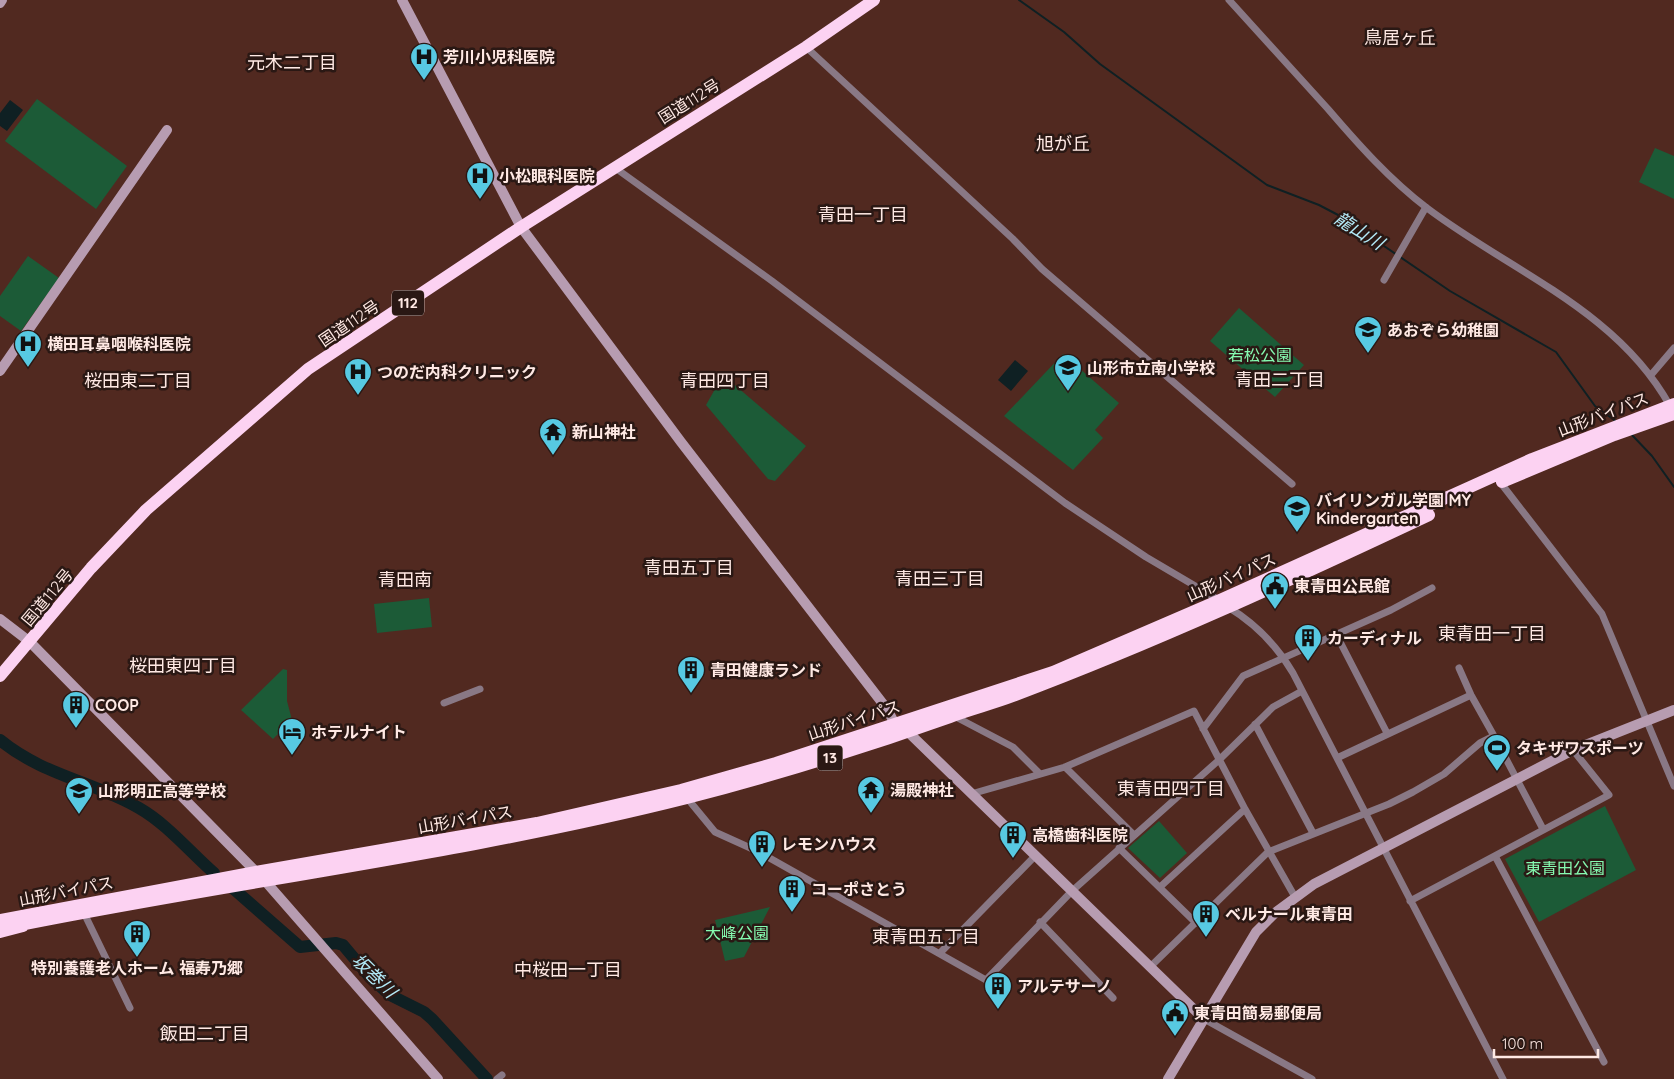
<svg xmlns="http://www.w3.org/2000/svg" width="1674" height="1079" font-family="Quicksand,'Noto Sans JP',sans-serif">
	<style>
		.green { fill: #1c5b37 }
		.water { fill: #0f2023 }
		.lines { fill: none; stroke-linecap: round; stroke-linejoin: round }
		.stream { stroke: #0f2023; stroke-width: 2 }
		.river { stroke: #0f2023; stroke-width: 12 }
		.street { stroke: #897885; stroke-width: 7 }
		.secondary { stroke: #b79cb1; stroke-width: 10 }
		.highway { stroke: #fcd2f2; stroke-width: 12 }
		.labels { text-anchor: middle; stroke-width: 5; stroke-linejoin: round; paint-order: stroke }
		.shield { fill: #2a1814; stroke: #bfaaa6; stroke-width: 1 }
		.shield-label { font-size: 15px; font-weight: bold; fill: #ffe9e4 }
		.poi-label { font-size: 16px; font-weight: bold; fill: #ffe9e4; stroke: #2a1814; text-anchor: start }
		.street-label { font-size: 16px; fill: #ffe9e4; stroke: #2a1814 }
		.park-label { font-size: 16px; fill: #86fbb1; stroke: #2a1814 }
		.neighbourhood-label { font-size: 18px; fill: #ffe9e4; stroke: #2a1814 }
		.water-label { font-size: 18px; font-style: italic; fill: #b3eaf8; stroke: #2a1814 }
	</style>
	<rect width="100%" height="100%" fill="#512920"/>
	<path class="green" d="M37,99L127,166L96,209L5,141Z
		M1655,148L1674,156V199L1639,182Z
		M28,256L59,278L21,331L0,316V296Z
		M1239,308L1304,365L1275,397L1210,341Z
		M1063,354L1119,403L1095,430L1103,438L1073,470L1004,416Z
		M723,375L806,446L775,481L768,479L706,405Z
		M429,598L432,627L377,633L374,604Z
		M283,669L287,670V701L292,720L273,739L241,710Z
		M1605,806L1636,870L1539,922L1505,859Z
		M1159,821L1187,853L1160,878L1128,848Z
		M770,907L744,957L725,961L715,920Z"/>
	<path class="water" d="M10,100L23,110L7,131L0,126V113Z
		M1015,360L1028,371L1011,391L998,380Z"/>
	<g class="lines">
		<path class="stream" d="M1019,0L1064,32L1100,64L1267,185L1319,205L1340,216L1450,291L1556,352L1595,406L1617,422
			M1632,435L1652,456L1674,487"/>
		<path class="river" d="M0,740C44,776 93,781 139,808C167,824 190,852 214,873
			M227,883L300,947L336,943L343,945L369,976L390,995L424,1012L432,1019L487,1079"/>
		<path class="street" d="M1229,0C1262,36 1295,73 1328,109C1358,144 1390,180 1427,208C1510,271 1617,310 1670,406
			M806,47L1013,239L1042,269L1292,484
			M614,167L772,281L1065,503L1146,557L1219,600
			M1384,280L1426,207
			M1651,375L1674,348
			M1500,482L1602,614L1674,786
			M1228,607C1256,624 1276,644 1293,673L1503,1079
			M1336,634L1387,733
			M1459,668L1471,695L1494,736
			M444,703L480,689
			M954,716L1013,747L1040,774
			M1255,724L1313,833
			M1203,729L1243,676L1391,610L1432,588
			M1337,758L1471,695
			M1065,767L1134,835
			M971,794L1065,767L1194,711L1245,809L1295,897
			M687,798L715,832L757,851L986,980L1072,891L1219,760L1273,707L1302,691
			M1119,848L1196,923
			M1495,856L1604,1062
			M1160,887L1245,809
			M1410,901L1609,795L1573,750
			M84,913L130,1008
			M1040,922L1113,998
			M940,953L1035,856
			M1150,967L1268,852L1389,804L1413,792L1444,774L1480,743L1494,736L1543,829
			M1204,1019L1312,1079
			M497,1079L502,1075"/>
		<path class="secondary" d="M402,0L521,227L681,442L887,709L895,724L908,732L1204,1019
			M0,3L2,0
			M0,371L167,130
			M0,619L30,642L266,882L438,1079
			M1168,1079L1256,932L1276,912L1314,884L1573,750L1674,710"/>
		<path class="highway" d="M1502,482L1614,435L1674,414
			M0,676L91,568L146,510L308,369L521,227L806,47L874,0
			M0,920L256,872L537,823L681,790L776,763L1053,672L1220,600L1532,459L1674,404
			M15,926C238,881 465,854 687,798C776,775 863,748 950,717C971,709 992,704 1013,696C1154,643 1293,579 1429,515
			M0,932L23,926"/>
	</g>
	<defs>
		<symbol id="hospital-pin" viewBox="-11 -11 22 30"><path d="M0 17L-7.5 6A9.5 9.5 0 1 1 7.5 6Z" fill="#57c9e2" stroke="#2a1814"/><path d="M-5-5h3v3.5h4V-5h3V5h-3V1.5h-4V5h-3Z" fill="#111"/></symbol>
		<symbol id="school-pin" viewBox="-11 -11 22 30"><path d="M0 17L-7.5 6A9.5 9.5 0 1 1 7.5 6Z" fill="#57c9e2" stroke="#2a1814"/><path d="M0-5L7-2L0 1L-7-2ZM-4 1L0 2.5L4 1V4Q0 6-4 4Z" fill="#111"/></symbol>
		<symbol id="temple-pin" viewBox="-11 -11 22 30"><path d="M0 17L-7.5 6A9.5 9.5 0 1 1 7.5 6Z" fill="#57c9e2" stroke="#2a1814"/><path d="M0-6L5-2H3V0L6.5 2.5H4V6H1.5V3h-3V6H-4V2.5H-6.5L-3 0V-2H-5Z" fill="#111"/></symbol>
		<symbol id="civic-pin" viewBox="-11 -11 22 30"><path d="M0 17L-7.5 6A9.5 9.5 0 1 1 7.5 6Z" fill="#57c9e2" stroke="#2a1814"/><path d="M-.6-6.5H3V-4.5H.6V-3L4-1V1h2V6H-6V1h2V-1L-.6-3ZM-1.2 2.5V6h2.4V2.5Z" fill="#111"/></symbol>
		<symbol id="building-pin" viewBox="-11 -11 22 30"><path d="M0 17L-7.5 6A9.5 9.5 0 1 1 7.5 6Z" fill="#57c9e2" stroke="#2a1814"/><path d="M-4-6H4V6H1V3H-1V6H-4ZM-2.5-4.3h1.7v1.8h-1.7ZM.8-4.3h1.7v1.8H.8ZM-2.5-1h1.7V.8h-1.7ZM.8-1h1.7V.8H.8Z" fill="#111"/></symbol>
		<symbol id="hotel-pin" viewBox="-11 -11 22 30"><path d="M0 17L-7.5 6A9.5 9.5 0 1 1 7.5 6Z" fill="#57c9e2" stroke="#2a1814"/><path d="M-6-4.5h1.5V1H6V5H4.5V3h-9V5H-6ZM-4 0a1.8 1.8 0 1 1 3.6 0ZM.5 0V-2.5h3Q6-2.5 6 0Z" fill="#111"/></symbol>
		<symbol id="stadium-pin" viewBox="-11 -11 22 30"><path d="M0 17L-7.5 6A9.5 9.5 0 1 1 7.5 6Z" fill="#57c9e2" stroke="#2a1814"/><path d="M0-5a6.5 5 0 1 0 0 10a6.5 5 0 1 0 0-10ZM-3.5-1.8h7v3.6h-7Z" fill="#111"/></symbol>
	</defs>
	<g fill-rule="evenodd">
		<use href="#hospital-pin" x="408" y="41" width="32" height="43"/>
		<use href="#hospital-pin" x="464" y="160" width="32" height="43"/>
		<use href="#school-pin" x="1352" y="314" width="32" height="43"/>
		<use href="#hospital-pin" x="12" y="328" width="32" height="43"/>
		<use href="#school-pin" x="1052" y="352" width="32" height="43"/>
		<use href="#hospital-pin" x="342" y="356" width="32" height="43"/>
		<use href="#temple-pin" x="537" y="416" width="32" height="43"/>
		<use href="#school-pin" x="1281" y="493" width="32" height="43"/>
		<use href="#civic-pin" x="1259" y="570" width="32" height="43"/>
		<use href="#building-pin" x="1292" y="622" width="32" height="43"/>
		<use href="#building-pin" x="675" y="654" width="32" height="43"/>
		<use href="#building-pin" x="60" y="689" width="32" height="43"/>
		<use href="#hotel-pin" x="276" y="716" width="32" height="43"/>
		<use href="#stadium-pin" x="1481" y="732" width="32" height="43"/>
		<use href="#temple-pin" x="855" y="774" width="32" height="43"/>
		<use href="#school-pin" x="63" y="775" width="32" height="43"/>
		<use href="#building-pin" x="997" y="819" width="32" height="43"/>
		<use href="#building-pin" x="746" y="828" width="32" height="43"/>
		<use href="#building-pin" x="776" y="873" width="32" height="43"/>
		<use href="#building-pin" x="1190" y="898" width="32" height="43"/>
		<use href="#building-pin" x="121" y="918" width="32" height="43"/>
		<use href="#building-pin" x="982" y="970" width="32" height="43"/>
		<use href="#civic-pin" x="1159" y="997" width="32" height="43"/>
	</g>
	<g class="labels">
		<g class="shield">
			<rect x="392" y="290.5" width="32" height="25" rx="4"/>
			<rect x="817.5" y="745.5" width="25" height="25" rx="4"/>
		</g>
		<g class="shield-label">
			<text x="408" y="308">112</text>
			<text x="830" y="763">13</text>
		</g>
		<g class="poi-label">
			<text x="443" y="63">芳川小児科医院</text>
			<text x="499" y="182">小松眼科医院</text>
			<text x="1387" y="336">あおぞら幼稚園</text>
			<text x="47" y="350">横田耳鼻咽喉科医院</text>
			<text x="1087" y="374">山形市立南小学校</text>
			<text x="377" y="378">つのだ内科クリニック</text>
			<text x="572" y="438">新山神社</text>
			<text x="1316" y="506">バイリンガル学園 MY<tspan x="1316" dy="18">Kindergarten</tspan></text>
			<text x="1294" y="592">東青田公民館</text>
			<text x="1327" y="644">カーディナル</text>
			<text x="710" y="676">青田健康ランド</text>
			<text x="95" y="711">COOP</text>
			<text x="311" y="738">ホテルナイト</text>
			<text x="1516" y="754">タキザワスポーツ</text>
			<text x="890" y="796">湯殿神社</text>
			<text x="98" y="797">山形明正高等学校</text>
			<text x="1032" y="841">高橋歯科医院</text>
			<text x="781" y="850">レモンハウス</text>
			<text x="811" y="895">コーポさとう</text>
			<text x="1225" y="920">ベルナール東青田</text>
			<text x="137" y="974" text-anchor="middle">特別養護老人ホーム 福寿乃郷</text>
			<text x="1017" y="992">アルテサーノ</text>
			<text x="1194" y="1019">東青田簡易郵便局</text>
		</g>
		<g class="street-label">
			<text transform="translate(689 101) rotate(-32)" y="6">国道112号</text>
			<text transform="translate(349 323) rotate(-34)" y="6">国道112号</text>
			<text transform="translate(1603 414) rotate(-21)" y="6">山形バイパス</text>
			<text transform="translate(1231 577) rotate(-24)" y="6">山形バイパス</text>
			<text transform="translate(47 597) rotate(-50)" y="6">国道112号</text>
			<text transform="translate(854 720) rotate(-18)" y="6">山形バイパス</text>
			<text transform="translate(465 819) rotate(-10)" y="6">山形バイパス</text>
			<text transform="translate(66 891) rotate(-11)" y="6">山形バイパス</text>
		</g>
		<g class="park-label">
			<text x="1260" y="361">若松公園</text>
			<text x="1565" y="874">東青田公園</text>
			<text x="737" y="939">大峰公園</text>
		</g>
		<g class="neighbourhood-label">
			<text x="1400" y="44">鳥居ヶ丘</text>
			<text x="292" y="69">元木二丁目</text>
			<text x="1063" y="150">旭が丘</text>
			<text x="863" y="221">青田一丁目</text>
			<text x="1280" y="386">青田二丁目</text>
			<text x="138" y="387">桜田東二丁目</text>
			<text x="725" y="387">青田四丁目</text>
			<text x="689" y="574">青田五丁目</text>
			<text x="940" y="585">青田三丁目</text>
			<text x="405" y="586">青田南</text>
			<text x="1492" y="640">東青田一丁目</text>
			<text x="183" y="672">桜田東四丁目</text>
			<text x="1171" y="795">東青田四丁目</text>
			<text x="926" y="943">東青田五丁目</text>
			<text x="568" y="976">中桜田一丁目</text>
			<text x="205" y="1040">飯田二丁目</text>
		</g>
		<g class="water-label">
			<text transform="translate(1359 231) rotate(32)" y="6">龍山川</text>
			<text transform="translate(374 976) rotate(44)" y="6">坂巻川</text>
		</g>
	</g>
	<path d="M1494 1049v8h104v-8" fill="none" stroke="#ffe9e4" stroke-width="2.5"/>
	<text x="1502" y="1049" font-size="15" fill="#ffe9e4" stroke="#2a1814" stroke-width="4" paint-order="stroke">100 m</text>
</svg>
